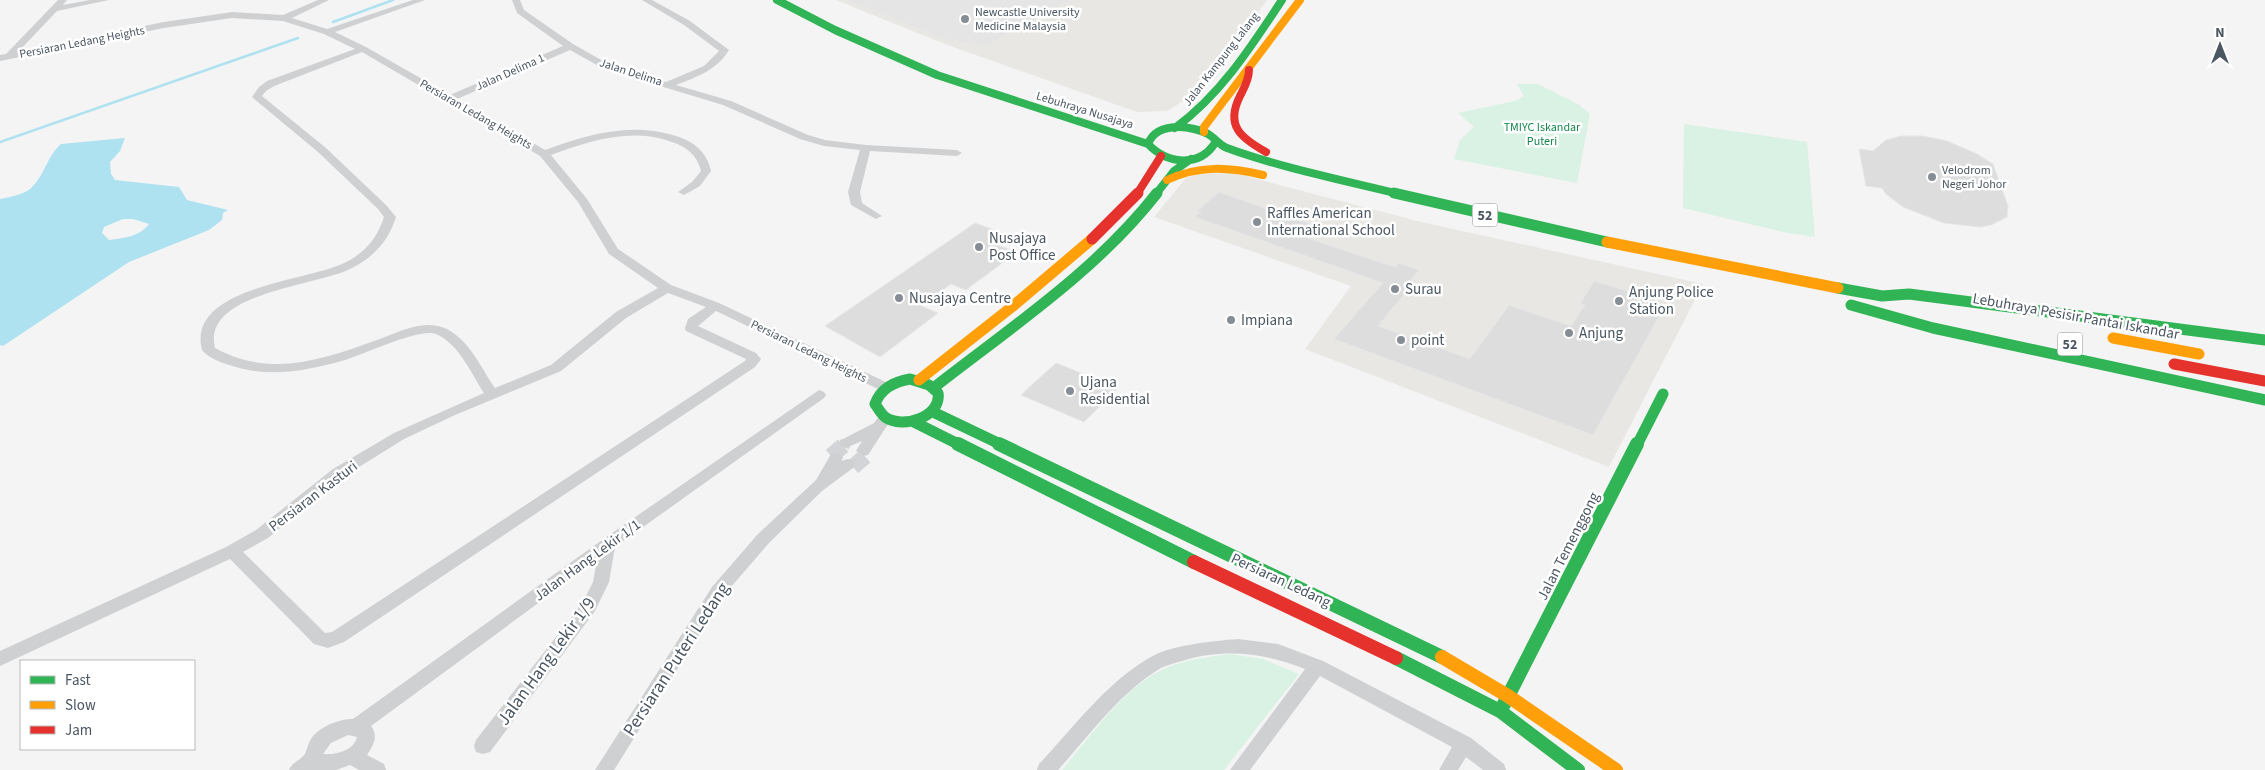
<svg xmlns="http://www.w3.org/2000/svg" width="2265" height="770" font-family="'Source Sans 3',sans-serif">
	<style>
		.commercial { fill: #e8e7e3 }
		.education { fill: #e6e5e6 }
		.green { fill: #d9f2e3 }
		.water { fill: #aee2f0; fill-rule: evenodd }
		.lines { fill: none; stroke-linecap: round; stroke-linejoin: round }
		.stream { stroke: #aee2f0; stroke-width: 2.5 }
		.building { fill: #ddddde; stroke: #e5e6e7 }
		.street-tunnel-far1 { stroke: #d2d4d7; stroke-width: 12; stroke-dasharray: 12 6; stroke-linecap: butt }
		.street-tunnel { stroke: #d2d4d7; stroke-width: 16; stroke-dasharray: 16 8; stroke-linecap: butt }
		.street { fill: #ced0d2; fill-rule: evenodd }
		.fast-far2 { stroke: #30b455; stroke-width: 8 }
		.fast-far1 { stroke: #30b455; stroke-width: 11 }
		.fast { stroke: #30b455; stroke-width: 14 }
		.slow-far2 { stroke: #ff9f0a; stroke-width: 8 }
		.slow-far1 { stroke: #ff9f0a; stroke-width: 11 }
		.slow { stroke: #ff9f0a; stroke-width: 14 }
		.jam-far2 { stroke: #e5322d; stroke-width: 8 }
		.jam-far1 { stroke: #e5322d; stroke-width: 11 }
		.jam { stroke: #e5322d; stroke-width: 14 }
		.poi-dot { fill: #868d94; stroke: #fff; stroke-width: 2 }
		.labels { text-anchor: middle; stroke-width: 5; stroke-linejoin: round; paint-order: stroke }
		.far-poi-label { font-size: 12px; fill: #4a5661; stroke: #fff; text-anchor: start }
		.far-street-label { font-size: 12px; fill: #4a5661; stroke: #fff }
		.far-park-label { font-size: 12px; fill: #17864f; stroke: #fff }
		.shield { fill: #fff; stroke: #808990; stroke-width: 1 }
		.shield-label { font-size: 14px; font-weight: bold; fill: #4a5661 }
		.poi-label { font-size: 15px; fill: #4a5661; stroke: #fff; text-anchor: start }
		.street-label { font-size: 15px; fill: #4a5661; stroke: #fff }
		.near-street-label { font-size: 18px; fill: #4a5661; stroke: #fff }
	</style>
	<rect width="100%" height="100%" fill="#f4f4f4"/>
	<path class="commercial" d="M836,0H1267L1199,91L1167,111L1137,112L942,43Z
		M1234,173L1417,221L1703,284L1609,467L1305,349L1351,286L1154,217L1186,178L1201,174Z"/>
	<path class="education" d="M848,0H1070L985,46L942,38Z"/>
	<path class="green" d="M1517,84H1538L1578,104L1590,114L1577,183L1454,159L1460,140L1474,127L1458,113L1515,101L1524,96Z
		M1684,124L1807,142L1815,237L1783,232L1683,208Z
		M1230,654L1263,659L1299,674L1224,770H1062C1092,735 1123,687 1166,668C1187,659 1209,657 1230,654Z"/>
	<path class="water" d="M125,138L120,151L110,162L111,174L115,180L179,187L187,200L228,210L223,213L222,220L209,230L129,262L3,346L0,345V199C9,197 23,195 30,189C44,177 47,156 61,144ZM123,219H133L149,224C139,237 124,238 109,240L102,233L104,227Z"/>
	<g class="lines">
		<path class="stream" d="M333,22L393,0
			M0,142L298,38"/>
	</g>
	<path class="building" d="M1901,136H1923L1947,141L1977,154L1993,164L2008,206L2007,217L1991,225L1980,227L1944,223L1903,207L1886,194L1882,188L1866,186L1859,149L1873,151L1886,140Z
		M1219,192L1319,227L1307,238L1395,267L1398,263L1419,270L1410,281L1414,282L1378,326L1470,359L1509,305L1571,326L1585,305L1580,304L1594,281L1657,300L1653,308L1662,311L1593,435L1334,339L1383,283L1195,217L1201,212L1197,211Z
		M975,223L1010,236L998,245L1017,252L966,290L951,284L921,306L938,313L880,357L825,326Z
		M1056,363L1118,388L1084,422L1021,395Z"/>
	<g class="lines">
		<path class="street-tunnel-far1" d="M844,445L846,443"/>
		<path class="street-tunnel" d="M831,456L845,444
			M853,467L868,454"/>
		<path class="street" d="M58,0H67L63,5L90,0H109L57,11L19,51L164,22L232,12L283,15L318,0H329L292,18L327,29L413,0H425L335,32L366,47L450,95L563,46L517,13L512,0H520L524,10L573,44L610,65L666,82L704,66L719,51L684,25L642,0H652L690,21L729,50C717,70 697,77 676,85L731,101L808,135L825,140L866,145L957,150L962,153L957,156L870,151L860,192L862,203L882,216L876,219L851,205L848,192L860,150L824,146L800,139L723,105L604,69L570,50L457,99L545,150C589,134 633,121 679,137C696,143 707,153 711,171L700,186L684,195L678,192L692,182L701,171C697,155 687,147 672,142C631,127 590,141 551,155L587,199L618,249L671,285L719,303L890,384L892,387L890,390H880L716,311L698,326L756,353L761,359L755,367L344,642L328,648L314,644L230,559L0,666V651L226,547L256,530L333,469L394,433L484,393C471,373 459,344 436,334C419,328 365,354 345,360C309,370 273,378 236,367C225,364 209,359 202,350C186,288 305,281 342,264C363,255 377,239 384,217L378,209L318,152L252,97L259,87L267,81L355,49L324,34L283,21L232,18L164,28L0,61V55L6,54ZM362,52L540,156L578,202L609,254L658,288L616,312L551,365L495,388C481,368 470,341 447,329C424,318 399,332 377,340C322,360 270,378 215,348C201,292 319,286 352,268C374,257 389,240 396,217L386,205L326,148L262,96L266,91L274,86ZM668,293L706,307L688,319L685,328L686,331L746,359L745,361L332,632L325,633L243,552L268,538L343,477L404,439L455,415L561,371L626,318Z
			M819,390L824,392L826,395L824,398L615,547L609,582L595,611L490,752L483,754L476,752L474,746L476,740L583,602L593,582L597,560L371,726C379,736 373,746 367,755L384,764L386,770H359L350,765L336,770H289C292,762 301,760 305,754C307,749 308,744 311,739C319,727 338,719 353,719L602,540ZM348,735L357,737C354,751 335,755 323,754L331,743Z
			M885,413L892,418L868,455L863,456L856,451L862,441L846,448L841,446L839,443L841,440L874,423L880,415Z
			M836,453L841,454L843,458L841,461L848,459L853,460L855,464L853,468L822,491L769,543L724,595L614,770H595L712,587L757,535L816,480L831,454Z
			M1238,639L1278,644L1323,661L1471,738L1504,764L1506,770H1483L1466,757L1458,770H1439L1452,747L1320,676L1250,770H1230L1305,669C1264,653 1225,648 1182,661C1175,663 1167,665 1161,668C1120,692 1089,736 1058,770H1037L1039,764C1073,728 1106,683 1149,658C1170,645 1213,641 1238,639Z"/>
		<path class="fast-far2" d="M777,0L835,30L937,75L1148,144
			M1175,128C1221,94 1251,47 1282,0
			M1215,143C1199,168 1167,164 1148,144C1153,131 1166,127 1179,127C1188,127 1201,130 1208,134C1215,138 1219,145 1227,148C1282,168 1342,180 1399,194
			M1156,194L1174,171L1191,159"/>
		<path class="fast-far1" d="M1394,193L1607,242
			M1838,288L1882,296L1909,294L2265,340
			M1851,305L1933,328L2265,400
			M910,379L929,385L938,393C942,416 903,430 885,417C881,414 878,408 875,404C881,388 894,382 910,379Z
			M936,386C1013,326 1097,270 1157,193
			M933,412L1002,445
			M912,421L960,445
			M1637,445L1663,394"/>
		<path class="fast" d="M958,444L1194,562
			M999,444L1442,657
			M1396,658L1500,711L1578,770
			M1503,706L1637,444"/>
		<path class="slow-far2" d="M1204,132V127L1300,0
			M1167,180C1199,165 1229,167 1263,175"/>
		<path class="slow-far1" d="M1607,242L1838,288
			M2113,338L2199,354
			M919,380L1013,306L1092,239"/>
		<path class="slow" d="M1442,657L1508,696L1616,770"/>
		<path class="jam-far2" d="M1249,70C1249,80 1244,88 1240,96C1225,126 1241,138 1266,152
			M1137,194L1161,156"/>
		<path class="jam-far1" d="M1092,239L1138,193
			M2174,364L2265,381"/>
		<path class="jam" d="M1194,562L1396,658"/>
	</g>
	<g class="poi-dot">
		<circle cx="965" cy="19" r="5"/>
		<circle cx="1932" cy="177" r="5"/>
		<circle cx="1257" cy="222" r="5"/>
		<circle cx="979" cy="247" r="5"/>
		<circle cx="1395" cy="289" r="5"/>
		<circle cx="899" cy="298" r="5"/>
		<circle cx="1619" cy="301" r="5"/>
		<circle cx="1231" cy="320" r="5"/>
		<circle cx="1569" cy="333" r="5"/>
		<circle cx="1401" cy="340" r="5"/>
		<circle cx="1070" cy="391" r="5"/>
	</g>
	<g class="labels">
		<g class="far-poi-label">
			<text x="975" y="16">Newcastle University<tspan x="975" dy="14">Medicine Malaysia</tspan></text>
			<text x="1942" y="174">Velodrom<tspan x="1942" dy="14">Negeri Johor</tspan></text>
		</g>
		<g class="far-street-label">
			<text transform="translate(82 42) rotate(-11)" y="4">Persiaran Ledang Heights</text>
			<text transform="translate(1221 59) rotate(-52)" y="4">Jalan Kampung Lalang</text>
			<text transform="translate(510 72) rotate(-24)" y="4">Jalan Delima 1</text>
			<text transform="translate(631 72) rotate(18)" y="4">Jalan Delima</text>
			<text transform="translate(1085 110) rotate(17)" y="4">Lebuhraya Nusajaya</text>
			<text transform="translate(476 114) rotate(30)" y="4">Persiaran Ledang Heights</text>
			<text transform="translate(809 351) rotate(26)" y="4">Persiaran Ledang Heights</text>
		</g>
		<g class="far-park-label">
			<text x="1542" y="131">TMIYC Iskandar<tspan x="1542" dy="14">Puteri</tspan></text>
		</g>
		<g class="shield">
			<rect x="1472.5" y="203.5" width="25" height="23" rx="4"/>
			<rect x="2057.5" y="332.5" width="25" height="23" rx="4"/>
		</g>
		<g class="shield-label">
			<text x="1485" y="220">52</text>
			<text x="2070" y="349">52</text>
		</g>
		<g class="poi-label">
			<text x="1267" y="218">Raffles American<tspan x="1267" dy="17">International School</tspan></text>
			<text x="989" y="243">Nusajaya<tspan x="989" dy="17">Post Office</tspan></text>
			<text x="1405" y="294">Surau</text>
			<text x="1629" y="297">Anjung Police<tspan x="1629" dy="17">Station</tspan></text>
			<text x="909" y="303">Nusajaya Centre</text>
			<text x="1241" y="325">Impiana</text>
			<text x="1579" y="338">Anjung</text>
			<text x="1411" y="345">point</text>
			<text x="1080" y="387">Ujana<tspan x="1080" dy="17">Residential</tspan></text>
		</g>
		<g class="street-label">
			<text transform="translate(2076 316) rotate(10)" y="5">Lebuhraya Pesisir Pantai Iskandar</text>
			<text transform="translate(313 496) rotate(-37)" y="5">Persiaran Kasturi</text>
			<text transform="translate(1568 546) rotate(-63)" y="5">Jalan Temenggong</text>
			<text transform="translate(587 560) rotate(-36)" y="5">Jalan Hang Lekir 1/1</text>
			<text transform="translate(1281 580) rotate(25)" y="5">Persiaran Ledang</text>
		</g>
		<g class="near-street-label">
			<text transform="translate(676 659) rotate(-57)" y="6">Persiaran Puteri Ledang</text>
			<text transform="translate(546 661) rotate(-54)" y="6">Jalan Hang Lekir 1/9</text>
		</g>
	</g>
	<rect x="20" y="660" width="175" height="90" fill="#ffffff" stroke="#b7bbc0"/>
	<rect x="30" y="676" width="25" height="8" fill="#30b455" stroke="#b7bbc0"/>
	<text x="65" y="685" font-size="15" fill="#4a5661">Fast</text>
	<rect x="30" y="701" width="25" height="8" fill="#ff9f0a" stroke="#b7bbc0"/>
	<text x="65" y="710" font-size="15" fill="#4a5661">Slow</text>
	<rect x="30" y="726" width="25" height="8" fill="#e5322d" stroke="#b7bbc0"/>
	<text x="65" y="735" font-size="15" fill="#4a5661">Jam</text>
	<g transform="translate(2220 45)" stroke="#ffffff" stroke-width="4" paint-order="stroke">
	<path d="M0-4L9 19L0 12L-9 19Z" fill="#4a5661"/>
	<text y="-8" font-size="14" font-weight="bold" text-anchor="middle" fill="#4a5661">N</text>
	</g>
</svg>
